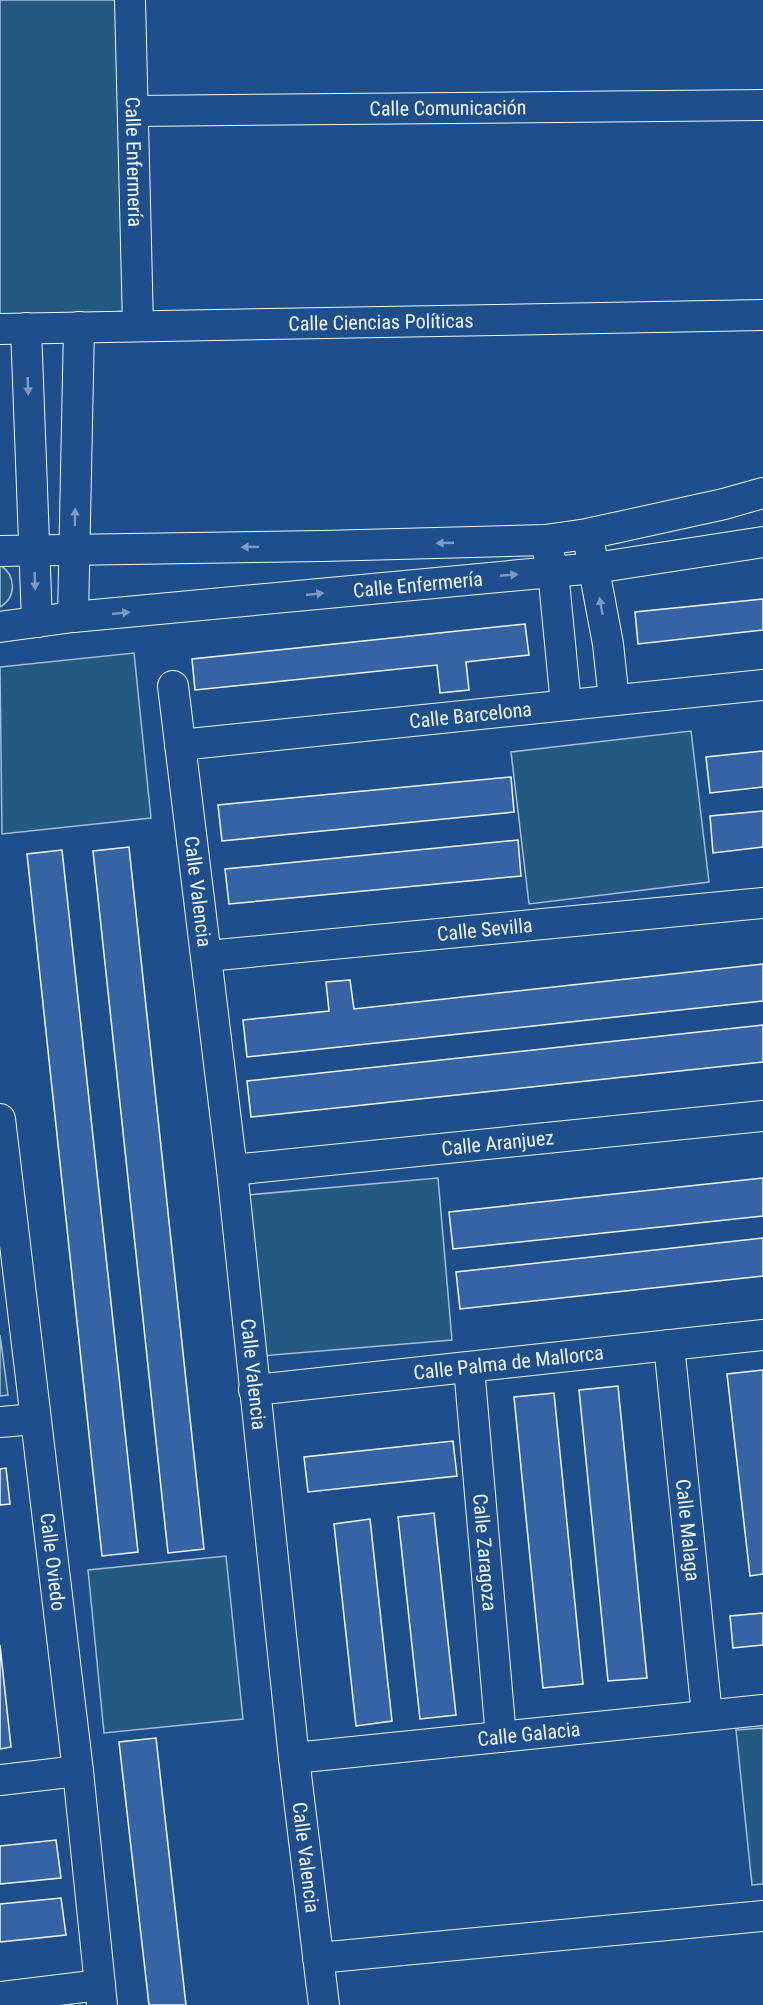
<svg xmlns="http://www.w3.org/2000/svg" width="763" height="2005" font-family="'Roboto Condensed',sans-serif">
	<style>
		.green { fill: #245a82; stroke: #a8bbd7; stroke-width: 1.5 }
		.building { fill: #3563a3; stroke: #f2f6ff; stroke-width: 1.5 }
		.lines { fill: none; stroke-linecap: round; stroke-linejoin: round }
		.street-casing { stroke: #f2f6ff; stroke-width: 32 }
		.street { stroke: #1f4e8c; stroke-width: 30 }
		.oneway { fill: #7e9ac0 }
		.labels { text-anchor: middle; stroke-width: 4.5; stroke-linejoin: round; paint-order: stroke }
		.street-label { font-size: 20px; fill: #f2f6ff; stroke: #1f4e8c }
	</style>
	<rect width="100%" height="100%" fill="#1f4e8c"/>
	<path class="green" d="M0,0H118L125,311L0,323Z
		M0,565C16,575 17,597 0,607Z
		M134,653L151,818L2,834L0,667Z
		M691,731L709,882L529,904L511,752Z
		M438,1178L452,1340L261,1356L247,1195Z
		M0,1335L8,1395L0,1396Z
		M226,1556L243,1719L104,1733L88,1570Z
		M763,1728V1884L752,1885L736,1730Z"/>
	<path class="building" d="M763,599V630L638,644L635,612Z
		M525,624L529,655L466,662L469,690L440,693L437,665L195,690L192,659Z
		M763,751V787L710,793L706,757Z
		M511,777L514,812L222,841L218,805Z
		M763,811V847L713,853L710,816Z
		M518,840L521,876L229,904L225,869Z
		M129,847L204,1549L168,1553L93,851Z
		M62,850L138,1552L102,1556L27,854Z
		M763,964V1001L247,1057L243,1020L329,1011L326,982L350,980L354,1009Z
		M763,1025V1062L251,1117L247,1081Z
		M763,1178V1216L453,1249L449,1212Z
		M763,1238V1276L460,1309L456,1272Z
		M763,1370V1574L750,1576L727,1374Z
		M618,1386L647,1678L608,1681L579,1390Z
		M554,1393L583,1684L543,1688L514,1397Z
		M453,1441L457,1476L308,1492L304,1457Z
		M6,1468L10,1504L0,1505V1469Z
		M434,1513L456,1715L420,1719L398,1517Z
		M370,1519L392,1721L356,1726L334,1524Z
		M763,1613V1645L733,1648L730,1616Z
		M0,1645L11,1747L0,1749Z
		M156,1738L186,2005H149L119,1742Z
		M56,1840L61,1878L0,1884V1846Z
		M61,1898L66,1935L0,1942V1904Z"/>
	<g class="lines">
		<defs>
			<g id="street">
				<path id="s1" d="M130,0L138,325"/>
				<path id="s2" d="M133,111L763,105"/>
				<path d="M26,328L37,622"/>
				<path id="s3" d="M0,329L763,315"/>
				<path d="M590,548L608,644L614,700"/>
				<path d="M0,551L323,546L545,540L587,534L724,504L763,493"/>
				<path d="M548,551L553,571L566,705"/>
				<path d="M73,617L79,327"/>
				<path id="s4" d="M0,627L73,617L595,568L763,542"/>
				<path id="s5" d="M173,686L232,1170L294,1758L324,2005"/>
				<path id="s6" d="M180,745L763,685"/>
				<path id="s7" d="M207,956L763,903"/>
				<path id="s8" d="M0,1119L78,1771L102,2005"/>
				<path id="s9" d="M232,1170L763,1116"/>
				<path id="s10" d="M669,1345L707,1715"/>
				<path id="s11" d="M469,1367L501,1737"/>
				<path id="s12" d="M254,1390L763,1335"/>
				<path d="M0,1422L35,1419"/>
				<path id="s13" d="M294,1758L763,1710"/>
				<path d="M0,1780L78,1771"/>
				<path d="M318,1958L763,1916"/>
				<path d="M0,1997L100,1985"/>
			</g>
		</defs>
		<use href="#street" class="street-casing"/>
		<use href="#street" class="street"/>
	</g>
	<defs><path id="oneway-solid" d="M-6-.8H1V-3.2L6.5 0L1 3.2V.8H-6Z" transform="scale(1.5)"/></defs>
	<g class="oneway">
		<use href="#oneway-solid" transform="translate(28 386) rotate(88)"/>
		<use href="#oneway-solid" transform="translate(75 517) rotate(-89)"/>
		<use href="#oneway-solid" transform="translate(445 543) rotate(178)"/>
		<use href="#oneway-solid" transform="translate(250 547) rotate(179)"/>
		<use href="#oneway-solid" transform="translate(509 575) rotate(-5)"/>
		<use href="#oneway-solid" transform="translate(35 581) rotate(88)"/>
		<use href="#oneway-solid" transform="translate(315 594) rotate(-6)"/>
		<use href="#oneway-solid" transform="translate(601 606) rotate(-100)"/>
		<use href="#oneway-solid" transform="translate(121 613) rotate(-6)"/>
	</g>
	<g class="labels">
		<g class="street-label">
			<text dy="7" stroke="none"><textPath href="#s2" startOffset="315">Calle Comunicación</textPath></text>
			<text dy="7" stroke="none"><textPath href="#s1" startOffset="162">Calle Enfermería</textPath></text>
			<text dy="7" stroke="none"><textPath href="#s3" startOffset="381">Calle Ciencias Políticas</textPath></text>
			<text dy="7" stroke="none"><textPath href="#s4" startOffset="420">Calle Enfermería</textPath></text>
			<text dy="7" stroke="none"><textPath href="#s6" startOffset="292">Calle Barcelona</textPath></text>
			<text dy="7" stroke="none"><textPath href="#s5" startOffset="207">Calle Valencia</textPath></text>
			<text dy="7" stroke="none"><textPath href="#s7" startOffset="279">Calle Sevilla</textPath></text>
			<text dy="7" stroke="none"><textPath href="#s9" startOffset="267">Calle Aranjuez</textPath></text>
			<text dy="7" stroke="none"><textPath href="#s12" startOffset="256">Calle Palma de Mallorca</textPath></text>
			<text dy="7" stroke="none"><textPath href="#s5" startOffset="693">Calle Valencia</textPath></text>
			<text dy="7" stroke="none"><textPath href="#s10" startOffset="186">Calle Malaga</textPath></text>
			<text dy="7" stroke="none"><textPath href="#s11" startOffset="186">Calle Zaragoza</textPath></text>
			<text dy="7" stroke="none"><textPath href="#s8" startOffset="446">Calle Oviedo</textPath></text>
			<text dy="7" stroke="none"><textPath href="#s13" startOffset="236">Calle Galacia</textPath></text>
			<text dy="7" stroke="none"><textPath href="#s5" startOffset="1179">Calle Valencia</textPath></text>
		</g>
	</g>
</svg>
